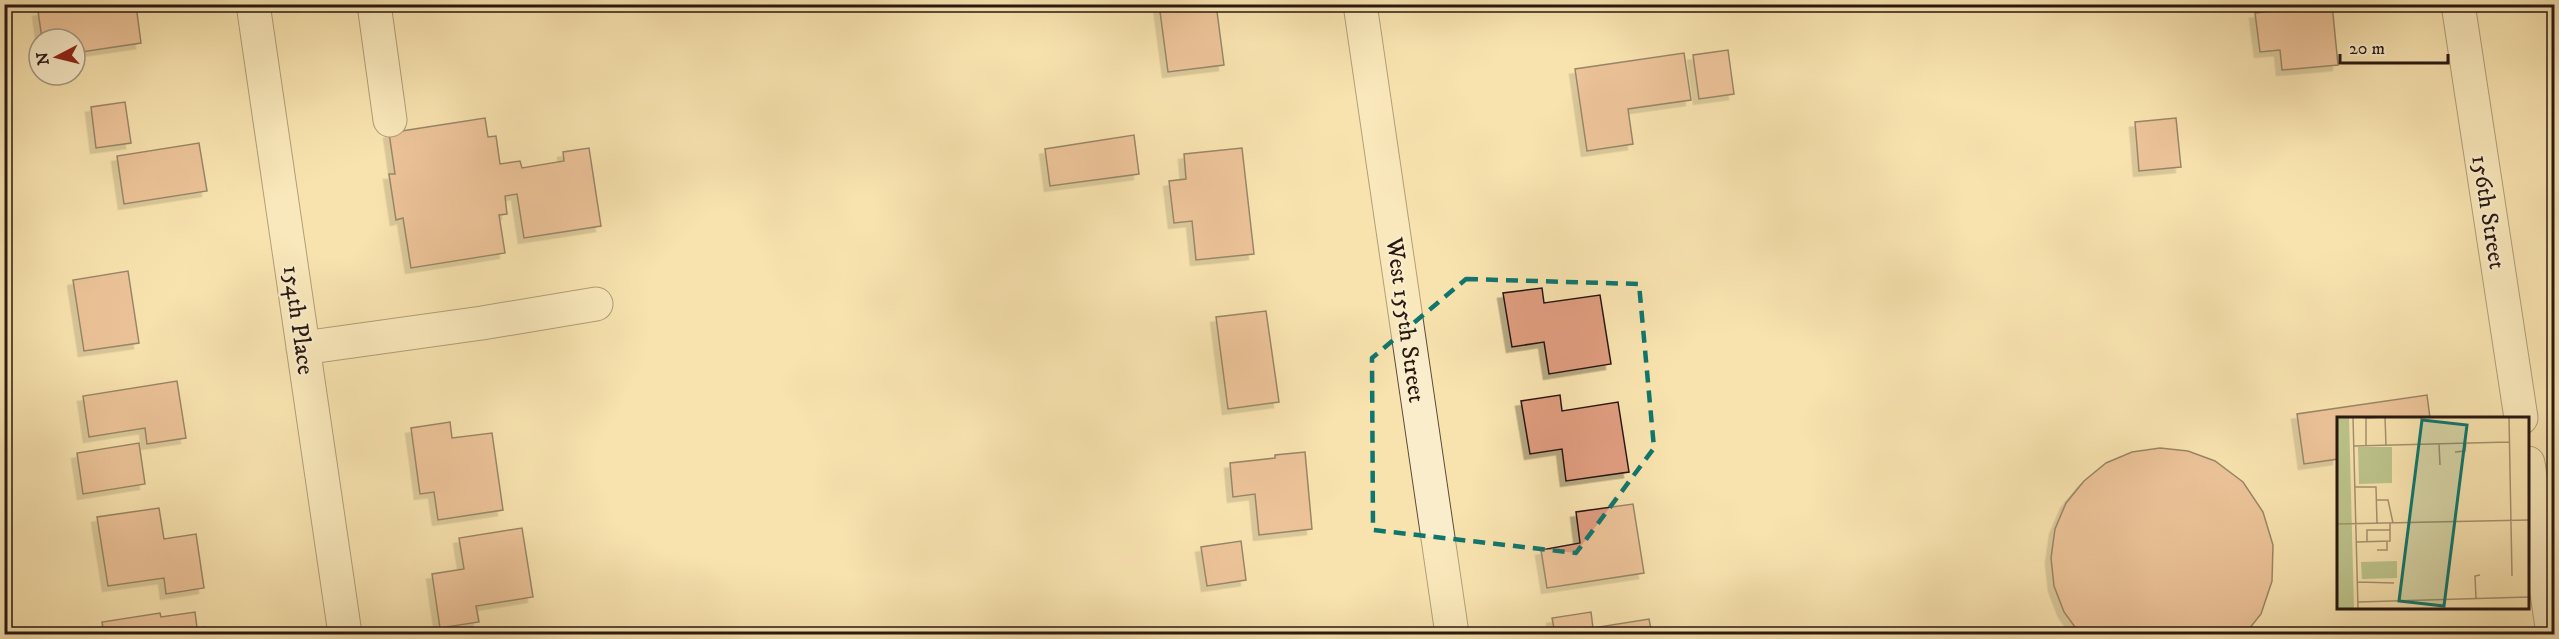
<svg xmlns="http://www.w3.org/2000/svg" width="2559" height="639" font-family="'IM FELL DW Pica',serif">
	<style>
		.building { fill: #df9d7f; stroke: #281812; stroke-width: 1.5; filter: url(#shadow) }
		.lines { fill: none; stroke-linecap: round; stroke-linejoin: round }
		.minor-casing { stroke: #5c4b39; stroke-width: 35 }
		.minor { stroke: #faedcb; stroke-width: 33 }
		.marked { fill: none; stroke: #0f766e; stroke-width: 4.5; stroke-dasharray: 12 8; stroke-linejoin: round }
		.labels { text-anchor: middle; stroke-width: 4.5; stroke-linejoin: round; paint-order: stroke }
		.street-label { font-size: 24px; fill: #281812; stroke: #faedcb }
		.inset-road { fill: none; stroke: #a59270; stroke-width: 1.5 }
		.view { fill: #0f766e; fill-opacity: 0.15; stroke: #0f766e; stroke-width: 3 }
		.inset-edge { fill: none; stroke: #281812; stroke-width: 3 }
	</style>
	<defs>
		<filter id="shadow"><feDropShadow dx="-5.5" dy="5.5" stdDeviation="0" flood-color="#0004"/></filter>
	</defs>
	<rect width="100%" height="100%" fill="#f8e3af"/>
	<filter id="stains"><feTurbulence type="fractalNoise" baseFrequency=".00333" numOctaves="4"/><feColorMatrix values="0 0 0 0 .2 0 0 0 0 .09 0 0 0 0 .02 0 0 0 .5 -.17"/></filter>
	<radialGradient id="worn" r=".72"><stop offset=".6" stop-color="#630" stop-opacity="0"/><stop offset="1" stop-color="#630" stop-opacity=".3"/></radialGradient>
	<path class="building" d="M78,4H101L102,10L136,5L141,43L75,53V39H42L38,11Z
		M1159,4H1216L1224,65L1168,72Z
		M2271,4H2332L2338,65L2282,70L2280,50L2260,52L2255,13L2272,11Z
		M1728,50L1734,94L1699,99L1693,55Z
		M1684,53L1691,100L1628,109L1633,144L1587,151L1575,69Z
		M125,102L131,143L96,148L91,107Z
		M485,118L488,137L496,136L500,164L520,161L522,168L564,161L563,152L589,148L601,226L524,238L517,194L505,196L507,214L499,215L505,253L411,268L403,218L396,220L389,174H395L389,133Z
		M2176,118L2181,167L2139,171L2135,122Z
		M1134,135L1139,174L1050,186L1045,149Z
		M199,143L207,191L124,204L117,156Z
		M1242,148L1254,254L1196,260L1192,221L1174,223L1169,181L1186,179L1184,154Z
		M128,271L139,343L84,351L73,280Z
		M1542,288L1544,303L1600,295L1611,364L1549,374L1544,342L1512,347L1503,293Z
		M1266,311L1279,402L1228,409L1216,317Z
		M177,381L186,438L147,444L145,428L89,437L83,396Z
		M1560,395L1562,411L1618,402L1629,472L1566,481L1562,449L1530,454L1521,401Z
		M2427,395L2430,418H2338V459L2304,464L2297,414Z
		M450,422L452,438L492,433L503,510L438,520L434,492L420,494L411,428Z
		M139,443L145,484L83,494L77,453Z
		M2160,448L2188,451L2215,461L2243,482L2263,512L2273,545L2272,581L2261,614L2245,634H2080L2064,612L2054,586L2051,558L2055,529L2066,503L2084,481L2106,463L2132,452Z
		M1305,452L1312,529L1259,535L1255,494L1233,497L1230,463L1275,458V455Z
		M1633,504L1644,573L1547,588L1541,550L1580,543L1576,512Z
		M159,508L164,539L196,534L204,588L166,594L164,578L108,586L97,517Z
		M522,528L533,597L476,606L479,622L440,628L432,574L464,569L459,538Z
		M1241,541L1246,580L1207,586L1201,547Z
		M195,612L197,628L205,627L206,634H104L102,622L160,613L161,617Z
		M1591,612L1593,628L1649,619L1652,634H1555L1552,618Z"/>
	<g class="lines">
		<defs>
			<path id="minor" d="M253,4L345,634
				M374,4L390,120
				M1360,4L1452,634
				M2458,4L2521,418
				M303,348L482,323L596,304
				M2528,463L2553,634"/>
		</defs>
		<use href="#minor" class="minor-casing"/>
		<use href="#minor" class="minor"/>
	</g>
	<path d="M0 0H2559V639H0ZM1466,279L1639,284L1654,448L1576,553L1373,530L1372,358Z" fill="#f8e3af" fill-opacity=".55" fill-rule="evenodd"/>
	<path class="marked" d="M1466,279L1639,284L1654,448L1576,553L1373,530L1372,358Z"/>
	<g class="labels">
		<g class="street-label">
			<text transform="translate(2489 212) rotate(81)" y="8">156th Street</text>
			<text transform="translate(299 320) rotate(82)" y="8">154th Place</text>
			<text transform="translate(1406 320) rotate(82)" y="8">West 155th Street</text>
		</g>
	</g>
	<g transform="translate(2337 417)">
		<rect width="192" height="192" fill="#f8e3af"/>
		<path d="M0,0H12L17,192H0ZM21,30H55V66L22,67ZM60,144V161L25,162L24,145Z" fill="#bcc48b"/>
		<path class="inset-road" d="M16,0L21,192M26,0L29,1V28M48,0L49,28M172,0L175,159M29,1L47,0M102,27L103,48M17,29L172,25M118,35L128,34L129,26M18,70H39L40,106M39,83H51L56,106M0,107L192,103M30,124V113H53M20,125L53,124V106M40,133H50V125M21,165L57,166M139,181L138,159L143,158M21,185L192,180"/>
		<path class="view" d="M85,3L130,8L107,189L62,184Z"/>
		<rect width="192" height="192" class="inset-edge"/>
	</g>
	<rect width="2559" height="639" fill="none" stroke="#f8e3af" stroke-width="24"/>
	<rect x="6" y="6" width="2547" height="627" fill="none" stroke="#281812" stroke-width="3"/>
	<rect x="12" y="12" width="2535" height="615" fill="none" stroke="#281812" stroke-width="1.5"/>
	<g transform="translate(57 57) rotate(263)"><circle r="28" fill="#faedcb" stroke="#a69881" stroke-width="1.5"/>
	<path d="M0-4.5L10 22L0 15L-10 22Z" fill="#8f2418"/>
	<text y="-9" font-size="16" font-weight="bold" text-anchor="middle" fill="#281812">N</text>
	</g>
	<path d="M2340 54v9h108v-9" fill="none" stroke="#281812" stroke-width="3"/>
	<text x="2349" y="54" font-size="18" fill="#281812" stroke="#faedcb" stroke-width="4.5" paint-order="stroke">20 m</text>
	<rect width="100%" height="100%" filter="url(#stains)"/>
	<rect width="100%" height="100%" fill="url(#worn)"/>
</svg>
